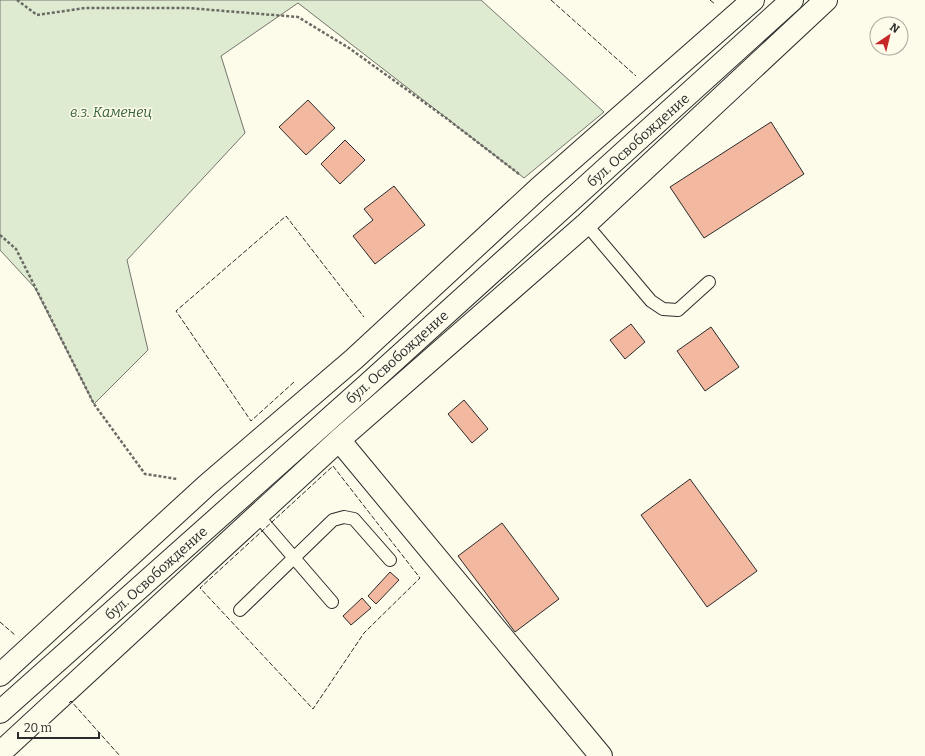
<svg xmlns="http://www.w3.org/2000/svg" width="925" height="756" font-family="Bitter,serif">
	<style>
		.green { fill: #deebd1; stroke: #74746e }
		.building { fill: #f2b8a0; stroke: #2b2b2b }
		.lines { fill: none; stroke-linecap: round; stroke-linejoin: round }
		.service-casing { stroke: #2b2b2b; stroke-width: 14 }
		.minor-casing { stroke: #2b2b2b; stroke-width: 24 }
		.primary-casing { stroke: #2b2b2b; stroke-width: 24 }
		.path { stroke: #6a6964; stroke-width: 2.5; stroke-dasharray: 3 2; stroke-linecap: butt }
		.service { stroke: #fdfbea; stroke-width: 12 }
		.minor { stroke: #fdfbea; stroke-width: 22 }
		.primary { stroke: #fdfbea; stroke-width: 22 }
		.fence { stroke: #2b2b2b; stroke-width: 1; stroke-dasharray: 5 2; stroke-linecap: butt }
		.labels { text-anchor: middle; stroke-width: 3; stroke-linejoin: round; paint-order: stroke }
		.park-label { font-size: 14px; font-style: italic; fill: #34623c; stroke: #fdfbea }
		.street-label { font-size: 14px; fill: #2b2b2b; stroke: #fdfbea }
	</style>
	<rect width="100%" height="100%" fill="#fdfbea"/>
	<path class="green" d="M0,0H481L604,112L524,178L298,3L221,56L245,133L127,260L148,350L94,404L35,288L0,250Z"/>
	<path class="building" d="M308,100L335,128L306,155L279,127Z
		M771,122L804,174L704,238L670,187Z
		M345,140L365,160L340,184L321,164Z
		M394,186L425,225L375,264L353,236L373,220L364,209Z
		M631,324L645,342L625,359L610,340Z
		M711,327L739,367L705,391L677,351Z
		M464,400L488,429L472,443L448,414Z
		M690,479L757,571L707,607L641,515Z
		M502,523L559,599L515,632L458,556Z
		M390,572L399,580L376,604L368,596Z
		M362,598L371,608L351,625L343,616Z"/>
	<g class="lines">
		<defs>
			<path id="service" d="M586,224L651,301L663,309L678,310L709,282
				M258,516L332,602
				M240,610L333,520L344,517L354,519L390,560"/>
			<path id="minor" d="M339,440L601,756
				M0,675L207,485L354,359L538,189L753,0
				M0,753L339,440L586,224L826,0"/>
			<path id="primary" d="M0,712L366,386L792,0"/>
		</defs>
		<use href="#service" class="service-casing"/>
		<use href="#minor" class="minor-casing"/>
		<use href="#primary" class="primary-casing"/>
		<path class="path" d="M17,0L37,15L85,8H188L298,17L349,48L446,118L519,174
			M0,235L16,249L94,404L145,474L177,479"/>
		<use href="#service" class="service"/>
		<use href="#minor" class="minor"/>
		<use href="#primary" class="primary"/>
		<path class="fence" d="M551,0L636,76
			M710,0L715,4
			M294,382L251,421L176,311L286,216L364,317
			M333,466L420,578L364,633L313,709L200,588Z
			M0,622L15,635
			M69,703L71,701L120,756"/>
	</g>
	<g class="labels">
		<g class="park-label">
			<text x="111" y="117">в.з. Каменец</text>
		</g>
		<g class="street-label">
			<text transform="translate(638 140) rotate(-42)" y="5">бул. Освобождение</text>
			<text transform="translate(397 357) rotate(-42)" y="5">бул. Освобождение</text>
			<text transform="translate(156 573) rotate(-42)" y="5">бул. Освобождение</text>
		</g>
	</g>
	<g transform="translate(889 36) rotate(35)"><circle r="19" fill="#fdfbea" stroke="#a9a89e"/>
	<path d="M0-3L7 15L0 10L-7 15Z" fill="#c62828"/>
	<text y="-6" font-size="11" font-weight="bold" text-anchor="middle" fill="#2b2b2b">N</text>
	</g>
	<path d="M18 732v6h81v-6" fill="none" stroke="#2b2b2b" stroke-width="2"/>
	<text x="24" y="732" font-size="12" fill="#2b2b2b" stroke="#fdfbea" stroke-width="3" paint-order="stroke">20 m</text>
</svg>
